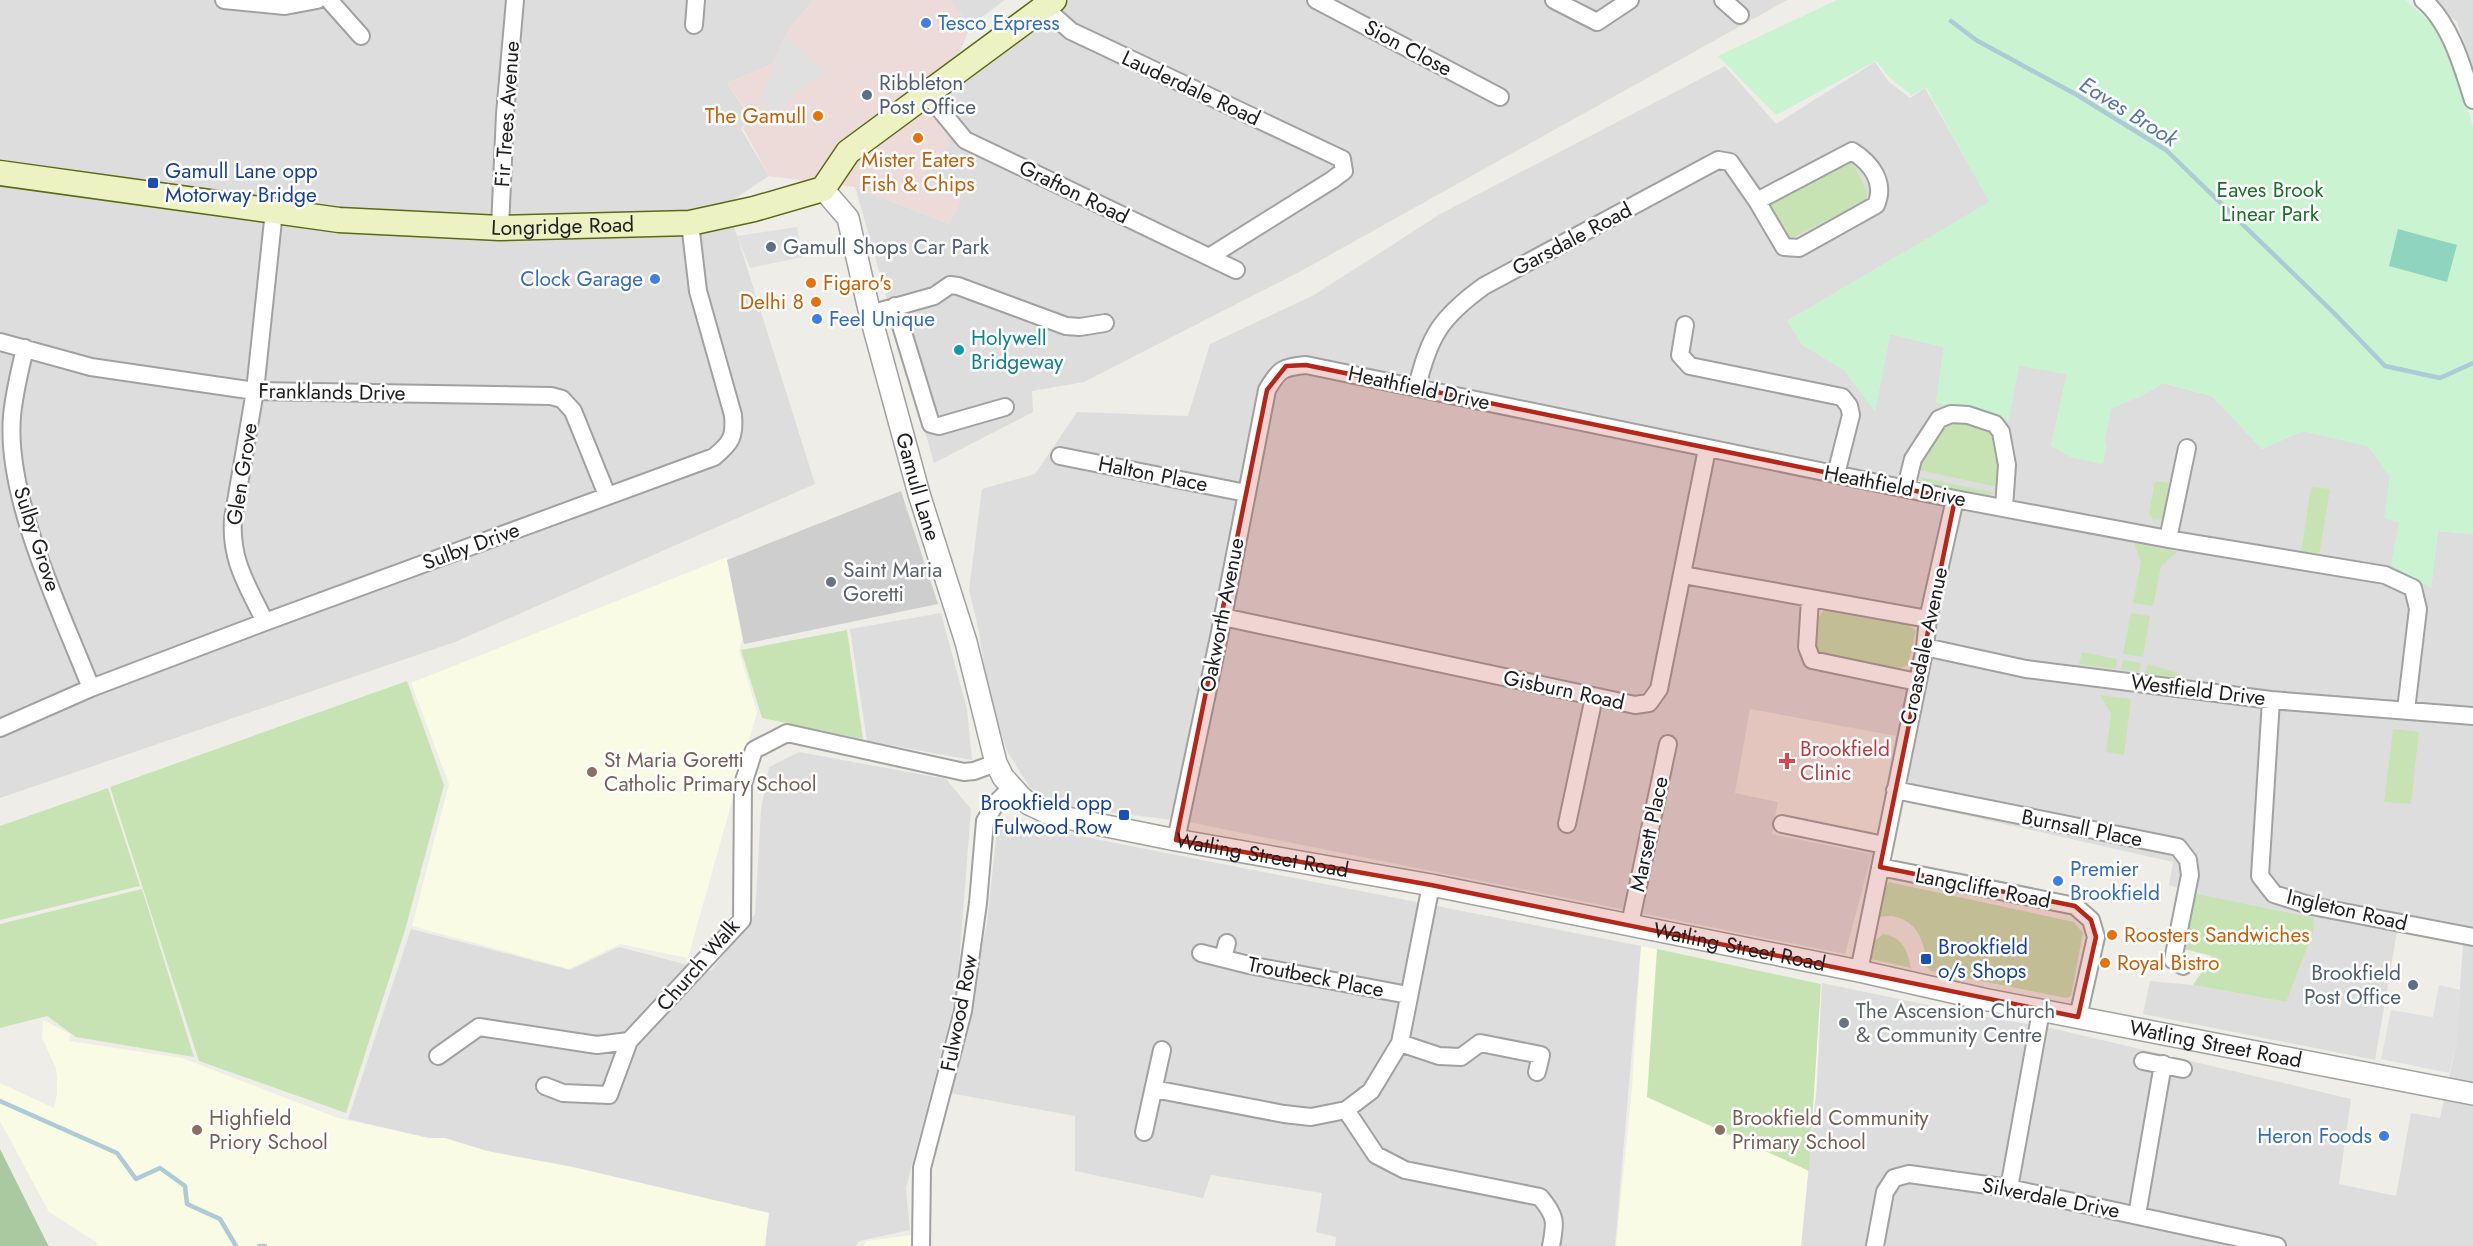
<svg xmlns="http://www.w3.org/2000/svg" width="2473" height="1246" font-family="Jost,sans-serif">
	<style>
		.residential { fill: #dedddd; fill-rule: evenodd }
		.commercial { fill: #eddbd9 }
		.education { fill: #f9fbe4 }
		.religious { fill: #cecece }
		.grass { fill: #c7e3b4 }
		.forest { fill: #aac9a1 }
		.park { fill: #caf3d1 }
		.pitch { fill: #8fd4bf }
		.parking { fill: #e0e0e0 }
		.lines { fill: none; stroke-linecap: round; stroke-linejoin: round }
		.stream { stroke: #adcad7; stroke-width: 4.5 }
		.minor-casing { stroke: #a1a1a1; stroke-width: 20 }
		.tertiary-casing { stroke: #a1a1a1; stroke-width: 24 }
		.secondary-casing { stroke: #5a6a13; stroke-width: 27 }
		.minor { stroke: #fff; stroke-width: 16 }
		.tertiary { stroke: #fff; stroke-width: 21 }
		.secondary { stroke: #ecf2c2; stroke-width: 24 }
		.marked { fill: #b62619; fill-opacity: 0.2; stroke: #b62619; stroke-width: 4.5; stroke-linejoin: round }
		.shop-dot { fill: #3f7fe0; stroke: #fff; stroke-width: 2 }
		.service-dot { fill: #5c6f8a; stroke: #fff; stroke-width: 2 }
		.food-dot { fill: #e8710a; stroke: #fff; stroke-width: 2 }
		.transit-dot { fill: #1a4fb4; stroke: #fff; stroke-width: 2 }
		.culture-dot { fill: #0f9aa8; stroke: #fff; stroke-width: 2 }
		.worship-dot { fill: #6b7280; stroke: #fff; stroke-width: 2 }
		.health-dot { fill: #e0444e; stroke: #fff; stroke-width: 2 }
		.education-dot { fill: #8d6e63; stroke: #fff; stroke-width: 2 }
		.labels { text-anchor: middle; stroke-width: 5; stroke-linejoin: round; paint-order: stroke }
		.shop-label { font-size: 21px; fill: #366cbe; stroke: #fff; text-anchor: start }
		.street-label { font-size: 21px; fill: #202020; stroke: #fff }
		.service-label { font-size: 21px; fill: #4e5e75; stroke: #fff; text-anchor: start }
		.food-label { font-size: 21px; fill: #c56008; stroke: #fff; text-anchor: start }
		.transit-label { font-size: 21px; fill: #164399; stroke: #fff; text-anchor: start }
		.park-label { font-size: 21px; fill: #1a7228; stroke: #fff }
		.culture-label { font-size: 21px; fill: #0d838f; stroke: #fff; text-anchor: start }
		.worship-label { font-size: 21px; fill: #5b616d; stroke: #fff; text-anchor: start }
		.health-label { font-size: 21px; fill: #be3a42; stroke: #fff; text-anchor: start }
		.education-label { font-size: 21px; fill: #785e54; stroke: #fff; text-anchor: start }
		.water-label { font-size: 22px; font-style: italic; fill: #5778a4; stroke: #fff }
	</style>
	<rect width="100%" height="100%" fill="#efede7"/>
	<path class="residential" d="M0,0H813L785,36L773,64L727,83L750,117L741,129L769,176L727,204L815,484L455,642L0,798Z
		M948,0H1005L971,25Z
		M1069,0H1787L1303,270L1084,382L1032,391L1033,412L934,463L855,187L950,224L924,179L926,167L949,146L939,102Z
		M2430,0H2473V74L2457,22Z
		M1875,62L1888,81L1910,98L1925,88L1990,202L1787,321L1803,345L1844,370L1875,411L1890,334L1944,347L1936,403L2019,365L2067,374L2051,446L2071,457L2103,464L2104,443L2111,408L2141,396L2163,383L2212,396L2262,449L2303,431L2368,446L2390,477L2385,518L2399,522L2431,588L2438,531L2473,534V1246H1801L1817,1086L1822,983L1986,1017L2051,1028L2351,1099L2339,1184L2396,1196L2411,1113L2440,1118L2456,1046L2463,944L2397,932L2375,1060L2143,1014L2150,981L2193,985L2286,1002L2193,893L2169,885L2173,862L1884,797L1896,736L1750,709L1735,793L1778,802L1772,834L1872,854L1845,954L1188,822L1062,806L1030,788L1007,751L988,693L979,632L969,590L982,489L1035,474L1077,412L1188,416L1210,344L1314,295L1442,213L1725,66L1776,124ZM1807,590L1922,620L1907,680L1803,655Z
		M941,613L967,709L972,760L867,741L850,629Z
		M799,752L946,779L971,809L957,992L906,1188L910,1230L859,1241L856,1246H760L476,1149L348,1119L411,929L570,970L619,947L711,971L755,914L761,810L769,767Z
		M998,820L1641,946L1615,1246H1335L1336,1237L1316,1232L1322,1193L1211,1175L1203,1198L1075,1171V1116L949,1093L987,923Z"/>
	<path class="commercial" d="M813,0H950L971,25L939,102L949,146L926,167L924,179L963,197L950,224L855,187L769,176L743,128L751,117L727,83L773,64L785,36Z"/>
	<path class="education" d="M727,557L742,639L739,651L757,712L688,958L620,944L569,969L412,926L449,784L411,683Z
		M1641,946L1821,984L1816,1086L1801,1246H1616L1632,1088Z
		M43,1020L70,1034L69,1041L182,1058L338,1118L428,1138H445L487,1151L573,1167L769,1213L765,1246H98L96,1242L49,1212L0,1121V1083L54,1108L57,1094V1079L56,1068L42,1038Z
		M912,1235V1246H863L867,1241Z"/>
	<path class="religious" d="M901,491L938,604L744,644L727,560Z"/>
	<path class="grass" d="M1842,161L1853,163L1866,190L1867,200L1790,239L1782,234L1769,212L1771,203Z
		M1961,419L1994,433L1998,451L1997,487L1919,470L1928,448L1947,420Z
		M1920,477L1996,493L1988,495L1924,483Z
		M2155,481L2175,484L2163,519L2153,520L2149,513Z
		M2311,487L2330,489L2319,556L2301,553Z
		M2134,543L2177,552L2161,566L2153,606L2133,603L2141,562Z
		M1825,609L1909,625L1916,631L1908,666L1899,668L1827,656C1823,654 1817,652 1815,647C1809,636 1817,617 1825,609Z
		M2131,613L2150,616L2143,657L2123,654Z
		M847,630L863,739L762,718L741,650Z
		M2082,652L2117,659L2116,669L2079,664Z
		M2123,660L2141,663L2139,672L2121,669Z
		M2148,664L2172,671L2187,679L2145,673Z
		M407,681L444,785L405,930L346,1113L199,1061L110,787Z
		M2100,695L2131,699L2124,755L2106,752L2111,714Z
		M2393,729L2419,732L2411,804L2384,802Z
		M108,788L140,886L0,920V826Z
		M1889,882L2074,922L2083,933L2071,996L2066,998L1931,971L1927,967C1925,946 1920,923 1896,917C1891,915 1882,917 1877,917L1882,892Z
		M142,889L194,1057L76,1037L47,1016L0,1028V924Z
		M2193,893L2314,918L2313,932L2286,1002L2193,985L2212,956L2180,948Z
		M1883,934C1903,938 1907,949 1911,968L1867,958L1870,945Z
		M1657,949L1821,984L1809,1171L1647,1097Z"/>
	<path class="forest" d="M0,1149L47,1243L49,1246H0Z"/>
	<path class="park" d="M1837,0H2406L2448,39L2473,127V534L2438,531L2431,588L2391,565L2399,522L2384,518L2390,477L2368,446L2303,431L2262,449L2212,396L2164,383L2141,396L2111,409L2104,442L2107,444L2103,464L2071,457L2051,446L2067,374L2019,366L2009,420L1936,403L1944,347L1890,334L1875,412L1844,370L1802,345L1787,321L1989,202L1926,87L1912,95L1890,78L1876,61L1776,115L1718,56Z"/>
	<path class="pitch" d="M2398,229L2457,245L2447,282L2389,266Z"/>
	<path class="parking" d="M786,36L826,73L811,84L798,90L779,112L759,104Z
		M797,227L803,257L750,268L737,236Z
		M2439,985L2461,990L2456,1046L2449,1073L2381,1059L2391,1010L2433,1017Z"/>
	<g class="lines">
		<path class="stream" d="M1951,21L1976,40L2077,95L2166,150L2334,313L2385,366L2440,378L2473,363
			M0,1101L117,1153L136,1179L160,1168L185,1186L187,1204L220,1219L236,1246
			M259,1246H265"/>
		<defs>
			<path id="minor" d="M224,0L285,6L317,0
				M329,0L361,36
				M1316,0L1500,97
				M1554,0L1597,22L1630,0
				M1723,0L1740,15
				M2423,0C2450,22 2463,68 2473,100
				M1045,8L1071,31L1342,159L1344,171L1332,180L1209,257
				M694,25L696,0
				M928,95L965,140L1236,270
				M500,228L505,114L515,0
				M895,306L931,424L939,426L1005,407
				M870,314L934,296L950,285L958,286L1066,326L1080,327L1105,323
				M1685,325L1680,355L1690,366L1842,397L1849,406L1851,415L1836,474
				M0,342L91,367L255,391L551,396L562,399L573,411L607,495
				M25,348C20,370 14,393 12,416C5,498 61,611 91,688
				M1417,387C1429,336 1441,317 1484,286L1718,160L1730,162L1757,201L1852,151C1871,163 1886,182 1876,205L1799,248L1784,247L1757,201
				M1060,456L1246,493
				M1906,487L1913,459L1939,419L1951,414L1968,415L1995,424L2001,432L2007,465L2004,507
				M2168,539L2187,448
				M1683,575L1928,619
				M1810,599L1807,647L1812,660L1917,682
				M1223,617L1635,705L1649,703L1659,689L1707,449
				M265,622C248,586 230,561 233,519L255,391L274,211
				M1925,647L2026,669L2271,700L2473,716
				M2271,700L2260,876L2274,894L2312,906L2473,937
				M0,728L91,688L265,622L714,457C731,443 735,437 733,415L698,291L690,223
				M1895,790L2178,847L2188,860L2190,875L2173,960L2183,966
				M1567,824L1594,697
				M1782,824L1884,845
				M1176,840L1220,632L1267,390C1279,369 1283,367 1306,365L1955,499L2168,539L2385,575L2413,588L2418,609L2406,710
				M1880,867L2075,906L2091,920L2096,937L2078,1017
				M1630,924L1668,744
				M1201,953L1249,965L1408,995
				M1223,958L1227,943
				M1859,971L1925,647L1928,619L1955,499
				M1400,1043L1439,1056L1461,1057L1480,1043L1541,1055L1537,1072
				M438,1056L479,1027L597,1045L629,1041L742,920L743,784L754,750L787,733L964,772L974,771L996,763
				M2143,1061L2183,1069
				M545,1086L563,1093L609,1095L629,1041
				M1154,1089L1284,1114L1311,1117L1346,1110L1371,1091L1400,1043L1431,885
				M1346,1110L1376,1155L1405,1170L1540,1197C1556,1216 1556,1221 1551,1246
				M1144,1132L1162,1050
				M2009,1188L2041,1011
				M2137,1215L2163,1064
				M921,1246L922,1168L963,1011L978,903L985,821L996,803L1011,788
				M1875,1246L1885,1192L1894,1178L1909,1174L2009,1188L2277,1246"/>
			<g id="tertiary">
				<path id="s1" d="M823,189L848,218L870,314L919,494L966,642L996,763L1003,777L1020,796L1029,804L1052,815L1176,840L1431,885L1859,971L1983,999L2473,1094"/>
			</g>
			<g id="secondary">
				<path id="s2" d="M0,173L339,220L500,228L690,223L754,209L823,189L848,152L1054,0"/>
			</g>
		</defs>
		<use href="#minor" class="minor-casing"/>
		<use href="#tertiary" class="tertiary-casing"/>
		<use href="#secondary" class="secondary-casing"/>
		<use href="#minor" class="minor"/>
		<use href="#tertiary" class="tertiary"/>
		<use href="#secondary" class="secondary"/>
	</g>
	<path class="marked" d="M1306,365L1955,499L1880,867L2075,906L2091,920L2096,937L2078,1017L1431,885L1176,840L1267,390L1286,366Z"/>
	<g class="shop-dot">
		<circle cx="926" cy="23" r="6"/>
		<circle cx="655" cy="279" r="6"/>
		<circle cx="817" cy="319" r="6"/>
		<circle cx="2058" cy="881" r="6"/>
		<circle cx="2384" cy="1136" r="6"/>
	</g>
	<g class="service-dot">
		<circle cx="867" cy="95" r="6"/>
		<circle cx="771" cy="247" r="6"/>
		<circle cx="2413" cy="985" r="6"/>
	</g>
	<g class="food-dot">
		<circle cx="818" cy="116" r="6"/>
		<circle cx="918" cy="138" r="6"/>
		<circle cx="811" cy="283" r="6"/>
		<circle cx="816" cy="302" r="6"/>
		<circle cx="2112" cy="935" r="6"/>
		<circle cx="2105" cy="963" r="6"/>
	</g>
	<g class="transit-dot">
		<rect x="147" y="177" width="12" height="12" rx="3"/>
		<rect x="1118" y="809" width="12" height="12" rx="3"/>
		<rect x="1920" y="953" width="12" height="12" rx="3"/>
	</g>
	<circle class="culture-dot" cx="959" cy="350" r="6"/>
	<g class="worship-dot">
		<circle cx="831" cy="582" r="6"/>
		<circle cx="1844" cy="1023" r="6"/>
	</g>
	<path class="health-dot" d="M1784 752h6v6h6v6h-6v6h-6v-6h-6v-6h6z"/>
	<g class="education-dot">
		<circle cx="592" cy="772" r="6"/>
		<circle cx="197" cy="1130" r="6"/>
		<circle cx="1720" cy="1130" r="6"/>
	</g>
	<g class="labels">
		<g class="shop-label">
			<text x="938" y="30">Tesco Express</text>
			<text x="643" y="286" text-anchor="end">Clock Garage</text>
			<text x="829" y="326">Feel Unique</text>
			<text x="2070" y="876">Premier<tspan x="2070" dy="24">Brookfield</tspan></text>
			<text x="2372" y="1143" text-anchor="end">Heron Foods</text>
		</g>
		<g class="street-label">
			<text transform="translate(1408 48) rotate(28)" y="7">Sion Close</text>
			<text transform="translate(1191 88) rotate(25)" y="7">Lauderdale Road</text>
			<text transform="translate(507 114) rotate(-86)" y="7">Fir Trees Avenue</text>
			<text transform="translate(1074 192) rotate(26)" y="7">Grafton Road</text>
			<text dy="7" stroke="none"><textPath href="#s2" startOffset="566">Longridge Road</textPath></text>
			<text transform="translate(1572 239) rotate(-28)" y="7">Garsdale Road</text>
			<text transform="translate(1419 388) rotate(12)" y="7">Heathfield Drive</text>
			<text transform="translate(332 392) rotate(1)" y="7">Franklands Drive</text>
			<text transform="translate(242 474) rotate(-81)" y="7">Glen Grove</text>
			<text transform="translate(1153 474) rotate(11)" y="7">Halton Place</text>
			<text transform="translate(1895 486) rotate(11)" y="7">Heathfield Drive</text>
			<text dy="7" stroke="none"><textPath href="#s1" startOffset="316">Gamull Lane</textPath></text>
			<text transform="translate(37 539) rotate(72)" y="7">Sulby Grove</text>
			<text transform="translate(471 546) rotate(-20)" y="7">Sulby Drive</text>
			<text transform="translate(1222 615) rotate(-79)" y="7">Oakworth Avenue</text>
			<text transform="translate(1924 646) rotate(-78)" y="7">Croasdale Avenue</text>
			<text transform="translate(1564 690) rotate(12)" y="7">Gisburn Road</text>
			<text transform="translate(2198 690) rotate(7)" y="7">Westfield Drive</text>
			<text transform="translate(2082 828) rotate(11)" y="7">Burnsall Place</text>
			<text transform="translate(1649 834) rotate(-78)" y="7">Marsett Place</text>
			<text dy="7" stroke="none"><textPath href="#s1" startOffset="896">Watling Street Road</textPath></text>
			<text transform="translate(1983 888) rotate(11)" y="7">Langcliffe Road</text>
			<text transform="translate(2347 910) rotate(13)" y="7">Ingleton Road</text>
			<text dy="7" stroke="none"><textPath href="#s1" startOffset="1382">Watling Street Road</textPath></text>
			<text transform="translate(698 965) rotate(-49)" y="7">Church Walk</text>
			<text transform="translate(1316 977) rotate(11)" y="7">Troutbeck Place</text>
			<text transform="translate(959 1013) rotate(-79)" y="7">Fulwood Row</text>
			<text dy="7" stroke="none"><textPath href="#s1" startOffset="1868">Watling Street Road</textPath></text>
			<text transform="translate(2051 1198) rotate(11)" y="7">Silverdale Drive</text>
		</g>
		<g class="service-label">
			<text x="879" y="90">Ribbleton<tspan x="879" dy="24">Post Office</tspan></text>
			<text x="783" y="254">Gamull Shops Car Park</text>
			<text x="2401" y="980" text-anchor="end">Brookfield<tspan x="2401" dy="24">Post Office</tspan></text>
		</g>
		<g class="food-label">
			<text x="806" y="123" text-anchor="end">The Gamull</text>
			<text x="918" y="167" text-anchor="middle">Mister Eaters<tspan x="918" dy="24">Fish &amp; Chips</tspan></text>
			<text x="823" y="290">Figaro's</text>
			<text x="804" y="309" text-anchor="end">Delhi 8</text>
			<text x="2124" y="942">Roosters Sandwiches</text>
			<text x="2117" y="970">Royal Bistro</text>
		</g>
		<g class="transit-label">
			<text x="165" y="178">Gamull Lane opp<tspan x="165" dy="24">Motorway Bridge</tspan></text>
			<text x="1112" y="810" text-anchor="end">Brookfield opp<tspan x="1112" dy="24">Fulwood Row</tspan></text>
			<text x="1938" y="954">Brookfield<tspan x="1938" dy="24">o/s Shops</tspan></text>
		</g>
		<g class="park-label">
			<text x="2270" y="197">Eaves Brook<tspan x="2270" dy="24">Linear Park</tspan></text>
		</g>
		<g class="culture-label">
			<text x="971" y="345">Holywell<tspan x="971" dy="24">Bridgeway</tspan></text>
		</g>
		<g class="worship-label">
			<text x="843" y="577">Saint Maria<tspan x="843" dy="24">Goretti</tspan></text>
			<text x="1856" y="1018">The Ascension Church<tspan x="1856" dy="24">&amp; Community Centre</tspan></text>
		</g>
		<g class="health-label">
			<text x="1800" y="756">Brookfield<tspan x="1800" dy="24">Clinic</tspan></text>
		</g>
		<g class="education-label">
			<text x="604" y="767">St Maria Goretti<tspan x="604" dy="24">Catholic Primary School</tspan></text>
			<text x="209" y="1125">Highfield<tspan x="209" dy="24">Priory School</tspan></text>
			<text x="1732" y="1125">Brookfield Community<tspan x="1732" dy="24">Primary School</tspan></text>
		</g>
		<g class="water-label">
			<text transform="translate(2129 111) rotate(32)" y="8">Eaves Brook</text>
		</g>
	</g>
</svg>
